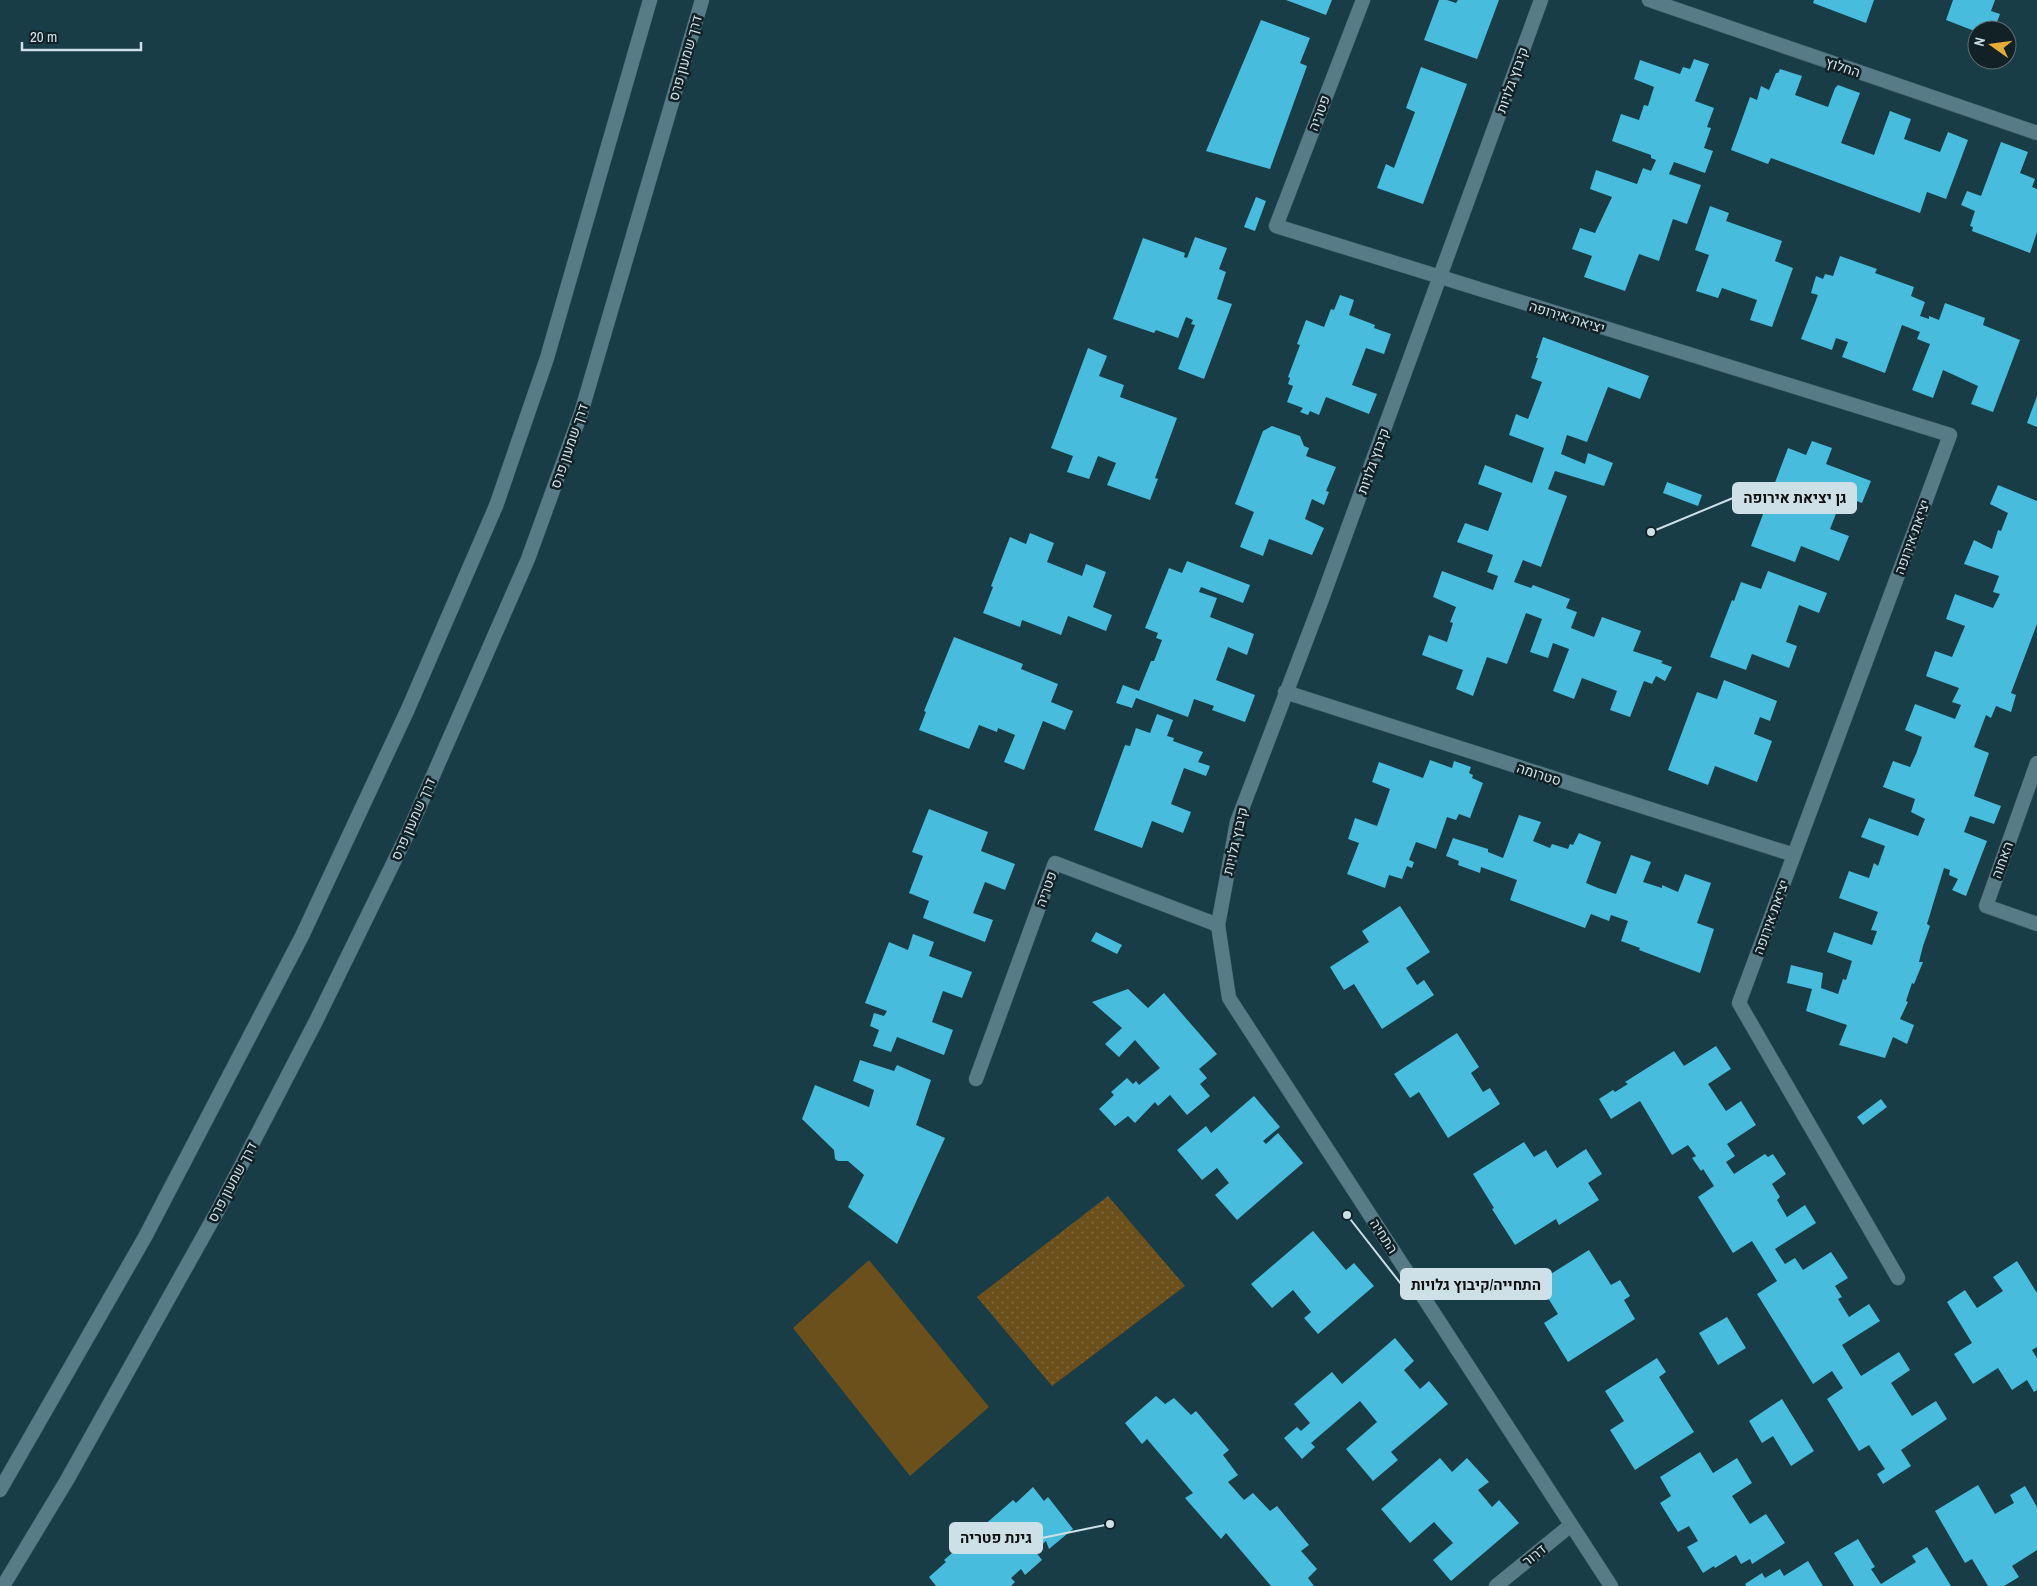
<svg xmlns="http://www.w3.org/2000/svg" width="2037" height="1586" font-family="'Archivo Narrow',Heebo,sans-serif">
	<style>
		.grass { fill: url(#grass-dots) }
		.garden { fill: #6b501c }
		.building { fill: #48bcdc }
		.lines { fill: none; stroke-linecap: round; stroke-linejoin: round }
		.minor-casing { stroke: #3e5c65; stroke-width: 15 }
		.tertiary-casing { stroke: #3e5c65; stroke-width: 15 }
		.minor { stroke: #577c87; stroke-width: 14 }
		.tertiary { stroke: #577c87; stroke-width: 14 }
		.labels { text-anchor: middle; stroke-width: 5; stroke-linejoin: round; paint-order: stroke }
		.street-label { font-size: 14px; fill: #cde0e7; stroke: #122126 }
		.leader { fill: none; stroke: #cde0e7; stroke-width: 2 }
		.callout-dot { fill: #cde0e7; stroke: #122126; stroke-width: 2 }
		.callout { fill: #cde0e7; stroke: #cde0e7; stroke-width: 2 }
		.callout-label { font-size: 15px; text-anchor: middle; font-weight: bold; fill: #111 }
	</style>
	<defs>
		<pattern id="grass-dots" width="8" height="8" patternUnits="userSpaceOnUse" patternTransform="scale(1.25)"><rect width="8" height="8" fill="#6b501c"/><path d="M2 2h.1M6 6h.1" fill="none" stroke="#7f693d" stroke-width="1.8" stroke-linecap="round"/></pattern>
	</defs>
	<rect width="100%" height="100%" fill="#183d47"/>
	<path class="grass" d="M1108,1196L1185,1286L1052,1386L977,1297Z"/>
	<path class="garden" d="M869,1260L989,1407L910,1476L793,1328Z"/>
	<path class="building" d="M1286,0H1332L1326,15Z
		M1439,0H1447L1456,3L1458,0H1499L1477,59L1424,40Z
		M1814,0H1874L1866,23L1813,3Z
		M1953,0H1995L1991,11L2000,14L1994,30H1977V32L1946,20Z
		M1261,20L1310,38L1300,63L1307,66L1270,169L1206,151Z
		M1694,59L1709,64L1695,101L1714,108L1707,127L1711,128L1704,148L1713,151L1705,173L1674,162L1669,174L1701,185L1687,224L1673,219L1659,261L1639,254L1625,291L1584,277L1592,256L1572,249L1580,228L1595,233L1612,197L1590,189L1596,170L1637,184L1643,168L1651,171L1656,160L1651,158V155L1612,141L1621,114L1639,120L1644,105L1648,106L1654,87L1634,79L1640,60L1680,74L1683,67L1690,69Z
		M1421,67L1467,84L1423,204L1377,188L1386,164L1394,168L1415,112L1406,108Z
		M1780,69L1802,76L1795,95L1828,107L1835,88L1838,85L1860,93L1841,143L1874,155L1890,111L1911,119L1904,139L1940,152L1948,132L1968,140L1946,199L1927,192L1920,213L1771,158L1768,164L1731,150L1750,97L1757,100L1761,86L1769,90L1776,73H1778Z
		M2001,142L2028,152L2020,173L2035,179L2032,187L2037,189V232L2030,253L1972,231L1973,227L1970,226L1975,211L1961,205L1967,191L1981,196Z
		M1256,197L1266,201L1255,231L1244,227Z
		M1710,206L1729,213L1726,221L1782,241L1775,261L1793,268L1772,327L1750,320L1757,300L1722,288L1718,298L1696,291L1709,255L1695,250Z
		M1195,237L1227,248L1219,269L1226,272L1217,299L1232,304L1204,379L1178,369L1195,325L1191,324L1193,320L1186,317L1178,338L1156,330L1154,333L1113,319L1143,238L1185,253L1184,257L1187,258Z
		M1840,256L1877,269L1875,273L1914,287L1911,296L1925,302L1920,316L1929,319V316L1939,320L1945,303L1985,318L1983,325L2020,340L1993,412L1971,404L1978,386L1943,370L1933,398L1912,390L1930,344L1917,339L1920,332L1902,325L1885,373L1842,357L1848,342L1836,338L1832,350L1801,339L1818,295L1811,293L1816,276L1823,279L1825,274L1833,276Z
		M1340,295L1354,300L1349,315L1375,325L1374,328L1391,334L1384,354L1366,348L1352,385L1377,394L1369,414L1326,397L1319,415L1310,411L1308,415L1300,412L1303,408L1287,402L1293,386L1288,384L1290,378L1288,377L1300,345L1297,344L1306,320L1324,327L1331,309L1334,310Z
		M1543,337L1649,376L1640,399L1608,387L1587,442L1567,435L1561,454L1585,464L1588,453L1613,463L1604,486L1555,471L1548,489L1567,496L1541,567L1523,560L1514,582L1531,588L1533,585L1570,599L1566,608L1577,612L1571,628L1594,637L1602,617L1641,631L1633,651L1663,661L1661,663L1672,667L1665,681L1656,676L1652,684L1644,681L1630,717L1610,710L1617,691L1582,678L1574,699L1553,691L1569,649L1553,643L1548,658L1530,652L1542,619L1526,613L1507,664L1487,657L1473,696L1456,689L1463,670L1422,655L1429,635L1447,642L1453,623L1450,622L1456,607L1433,597L1442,571L1493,590L1498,576L1487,572L1493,555L1457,542L1465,523L1488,531L1502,493L1478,484L1485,465L1532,483L1544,448L1509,435L1516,414L1528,419L1542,382L1531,378L1538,358H1536Z
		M1088,348L1107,356L1099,376L1124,385L1120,397L1177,418L1155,478L1158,479L1150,500L1107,485L1116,463L1098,456L1089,479L1067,472L1073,456L1051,448Z
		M2037,396V427L2027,423Z
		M1272,426L1300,436L1304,446L1309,448L1306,456L1336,467L1326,491L1329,492L1324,505L1312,499L1305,519L1324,528L1312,555L1269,539L1263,556L1240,547L1254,512L1235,504L1263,431Z
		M1812,441L1832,448L1826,464L1871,481L1862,503L1843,496L1830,529L1849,536L1839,561L1801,546L1795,562L1751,546L1788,448L1806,455Z
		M1667,482L1702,495L1698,506L1663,493Z
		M1998,485L2037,501V624L2011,693L2016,695L2011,712L1996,706L1991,718L1986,715L1974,747L1989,753L1974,796L2001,806L1994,824L1970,816L1964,832L1987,841L1966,896L1952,890L1958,879L1949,875L1950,870L1944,868L1927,924L1930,926L1923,946L1919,962H1923L1914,984L1912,983L1906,1001L1908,1002L1900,1019L1914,1025L1907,1044L1893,1037L1885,1058L1839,1045L1847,1025L1806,1011L1812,989L1787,983L1791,965L1823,973L1821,988L1838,994L1843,979L1846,980L1852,961L1827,952L1834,932L1872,945L1877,931L1871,930L1878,912L1839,898L1849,871L1869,878L1874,863L1878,866L1885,846L1861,837L1869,818L1918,836L1925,819L1911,812L1915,799L1883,787L1893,761L1910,767L1916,754L1922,737L1905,730L1915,704L1955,719L1961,705L1952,702L1959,688L1926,676L1935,651L1952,657L1965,626L1946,619L1955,594L1993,608L2000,594L1993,592L1999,576L1964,564L1974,540L1992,549L1998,530L2001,531L2008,513L1990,504Z
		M1030,533L1054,543L1047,562L1082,576L1086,564L1106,572L1093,607L1112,615L1106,631L1068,616L1061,635L1022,620L1020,627L983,613L993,587L991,586L1010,537L1026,544Z
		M1187,561L1250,585L1243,603L1201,587L1199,592L1217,598L1210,617L1254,634L1247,655L1228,647L1216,680L1255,695L1245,722L1212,710L1214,706L1194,699L1188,717L1136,698L1132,708L1116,703L1123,685L1139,691L1151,661H1154L1162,640L1156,638L1158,633L1145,628L1169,568L1182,573Z
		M1768,571L1827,593L1819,613L1799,605L1786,642L1797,646L1789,668L1752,654L1746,670L1710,657L1732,600L1734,601L1741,582L1761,589Z
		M954,637L1023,664L1021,669L1058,684L1051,702L1073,711L1065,730L1043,721L1024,770L1004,762L1015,735L998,728L997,732L979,725L969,749L919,730L926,712L924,711Z
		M1724,680L1777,701L1770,721L1760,717L1754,734L1772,741L1757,782L1715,766L1708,785L1668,770L1697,692L1717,699Z
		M1157,714L1173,720L1167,736L1174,738L1173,741L1203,752L1198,762L1210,766L1206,776L1184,768L1171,804L1191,812L1183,833L1152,821L1142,848L1094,830L1125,745L1130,746L1136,728L1150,733Z
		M1430,760L1452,768L1454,761L1471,767L1469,773L1473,775L1472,778L1483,783L1470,818L1459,814L1456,820L1447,817L1436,849L1416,842L1409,860L1414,862L1412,868L1407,866L1402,879L1389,875L1385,888L1347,874L1359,843L1348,839L1355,818L1377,826L1390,789L1372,782L1379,762L1423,778Z
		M929,809L988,832L981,851L1015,864L1005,890L985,882L973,913L993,920L985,942L923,918L929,901L909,893L923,856L912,852Z
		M1519,815L1541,822L1533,841L1550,848L1552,844L1568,849L1570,844L1573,845L1579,833L1601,842L1586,883L1598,888L1616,894L1631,855L1651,862L1643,882L1662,888V885L1678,892L1685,874L1711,883L1697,923L1714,929L1700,973L1639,950L1640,948L1621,941L1628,921L1611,915L1609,921L1591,914L1585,928L1510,900L1517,880L1481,867L1480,873L1458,865L1459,861L1446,856L1453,838L1488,849V852L1503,858Z
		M1400,906L1430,952L1406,968L1417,985L1424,980L1434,995L1382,1029L1354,984L1344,990L1330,967L1369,942L1362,931Z
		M1096,932L1122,945L1117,954L1091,941Z
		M913,934L934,942L929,956L972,972L962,998L943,991L932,1022L953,1030L944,1055L897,1037L891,1052L873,1046L879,1030L870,1026L874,1013L884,1016L887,1011L865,1003L889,942L908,950Z
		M1128,989L1148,1008L1164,993L1217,1054L1199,1069L1207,1078L1200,1084L1210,1096L1187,1115L1170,1095L1158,1106L1155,1102L1135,1123L1128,1116L1115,1126L1099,1109L1114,1095L1111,1092L1127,1078L1133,1084L1136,1081L1139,1085L1160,1068L1135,1040L1119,1057L1105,1044L1122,1028L1092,1002Z
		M1457,1033L1479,1067L1471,1073L1483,1092L1490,1088L1500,1104L1448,1138L1419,1092L1410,1098L1394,1074Z
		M1716,1046L1731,1069L1708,1084L1726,1111L1741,1101L1756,1125L1727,1144L1735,1156L1726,1162L1734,1174L1765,1154L1768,1157L1773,1154L1786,1174L1772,1184L1780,1197L1777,1200L1787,1217L1805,1205L1816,1223L1775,1249L1785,1264L1795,1258L1803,1270L1831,1252L1848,1278L1835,1286L1842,1297L1838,1299L1849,1317L1869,1304L1880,1321L1842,1345L1861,1376L1899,1352L1910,1370L1891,1383L1912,1416L1936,1401L1947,1419L1901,1450L1911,1466L1883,1484L1877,1474L1885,1469L1869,1445L1859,1451L1827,1399L1843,1388L1832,1371L1813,1384L1757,1294L1777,1281L1752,1241L1733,1253L1698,1197L1714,1186L1703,1169L1701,1171L1692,1158L1696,1156L1688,1145L1672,1155L1640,1101L1611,1119L1599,1099L1613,1090L1615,1092L1628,1084L1625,1082L1674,1051L1684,1066Z
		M860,1060L894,1071L897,1065L931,1080L916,1125L945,1138L897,1244L848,1207L864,1175L848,1161H838L835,1159L834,1150L802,1119L815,1085L869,1107L874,1090L853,1081Z
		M1254,1096L1280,1127L1263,1141L1266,1144L1278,1133L1303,1163L1237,1220L1215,1195L1229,1183L1217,1168L1202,1180L1177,1150L1206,1126L1211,1133Z
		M1881,1099L1887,1107L1863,1125L1857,1117Z
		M1524,1142L1534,1157L1546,1150L1557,1168L1586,1149L1602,1174L1588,1183L1599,1200L1559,1225L1556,1219L1515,1245L1492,1209L1494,1208L1473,1174Z
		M1313,1231L1346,1270L1354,1263L1374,1286L1318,1334L1304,1318L1311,1312L1293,1290L1272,1308L1251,1284Z
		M1589,1250L1611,1285L1620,1280L1630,1296L1624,1300L1635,1319L1568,1362L1544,1323L1558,1314L1538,1282Z
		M2017,1261L2037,1293V1347L2032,1350L2037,1358V1390L2034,1392L2027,1380L2012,1390L1998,1368L1973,1384L1954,1354L1972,1343L1947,1302L1965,1290L1977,1308L2003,1291L1993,1277Z
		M1727,1317L1746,1348L1718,1365L1699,1333Z
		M1395,1338L1414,1361L1404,1370L1420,1389L1429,1381L1448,1404L1391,1452L1398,1460L1373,1481L1346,1449L1377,1422L1360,1401L1311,1443L1315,1447L1302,1459L1284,1438L1297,1427L1301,1431L1310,1423L1294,1404L1332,1372L1342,1384Z
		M1657,1358L1666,1372L1659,1377L1694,1432L1635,1470L1610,1430L1624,1421L1605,1391Z
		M1156,1396L1165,1404L1174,1398L1191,1415L1196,1411L1229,1450L1223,1455L1238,1475L1228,1482L1244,1500L1253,1493L1270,1511L1277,1506L1309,1545L1301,1551L1317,1569L1308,1578L1314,1586H1271L1226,1533L1221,1539L1185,1498L1193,1493L1147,1439L1142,1444L1125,1423Z
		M1782,1399L1814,1451L1791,1466L1773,1436L1762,1443L1749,1421Z
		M1700,1452L1713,1473L1737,1458L1752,1483L1732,1496L1750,1524L1766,1514L1785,1543L1752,1564L1750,1559L1741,1564L1736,1555L1715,1568L1714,1566L1703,1573L1687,1547L1698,1541L1689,1526L1678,1532L1660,1503L1671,1496L1660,1477Z
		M1440,1458L1452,1472L1467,1458L1489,1482L1478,1490L1492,1507L1499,1500L1519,1523L1451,1581L1433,1560L1453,1543L1434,1522L1410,1543L1381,1509Z
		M1978,1485L1995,1514L2014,1503L2010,1495L2025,1486L2037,1507V1550L2012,1566L2019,1577L2004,1586H1988L1972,1559L1965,1563L1935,1511Z
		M1033,1487L1044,1501L1048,1497L1073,1529L1049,1549L1046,1541L1035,1551L1042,1560L1025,1575L1021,1569L1011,1578L1015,1582L1011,1586H936L929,1577L946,1562L944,1560L1013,1500L1016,1503Z
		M1858,1539L1875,1567L1871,1569L1881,1584L1916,1562L1912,1556L1927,1547L1951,1586H1854L1834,1553Z
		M1808,1561L1823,1586H1746L1745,1584L1762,1573L1765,1578L1780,1569L1784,1576Z"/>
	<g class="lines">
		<defs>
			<path id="minor" d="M1363,0L1276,226L1950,435L1739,1003L1898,1278
				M1649,0L2037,133
				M1285,692L1794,855
				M2037,763L1986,906L2037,924
				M976,1079L1055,863L1218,925
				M1496,1586L1571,1525"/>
			<path id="tertiary" d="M1541,0L1322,599L1237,822L1218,925L1229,998L1611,1586
				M0,1490L145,1237L302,936L408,709L496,506L547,358L650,0
				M3,1586L67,1480L218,1210L316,1021L407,835L528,559L581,413L702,0"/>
		</defs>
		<use href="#minor" class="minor-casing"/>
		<use href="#tertiary" class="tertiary-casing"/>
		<use href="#minor" class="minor"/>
		<use href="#tertiary" class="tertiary"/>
	</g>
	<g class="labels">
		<g class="street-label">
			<text transform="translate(685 58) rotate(-74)" y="5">דרך שמעון פרס</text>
			<text transform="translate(1843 67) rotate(19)" y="5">החלוץ</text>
			<text transform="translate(1512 80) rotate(-70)" y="5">קיבוץ גלויות</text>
			<text transform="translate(1319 113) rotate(-69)" y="5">פטריה</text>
			<text transform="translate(1567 317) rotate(17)" y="5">יציאת אירופה</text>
			<text transform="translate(569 446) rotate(-71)" y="5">דרך שמעון פרס</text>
			<text transform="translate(1373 461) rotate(-70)" y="5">קיבוץ גלויות</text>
			<text transform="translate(1912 537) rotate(-70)" y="5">יציאת אירופה</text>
			<text transform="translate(1539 774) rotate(18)" y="5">סטרומה</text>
			<text transform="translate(413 819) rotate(-66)" y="5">דרך שמעון פרס</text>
			<text transform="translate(1235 841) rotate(-77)" y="5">קיבוץ גלויות</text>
			<text transform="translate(2002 860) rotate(-70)" y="5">האחוה</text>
			<text transform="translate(1046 889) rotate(-70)" y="5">פטריה</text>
			<text transform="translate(1771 917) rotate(-70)" y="5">יציאת אירופה</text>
			<text transform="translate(232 1182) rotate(-62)" y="5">דרך שמעון פרס</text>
			<text transform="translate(1384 1236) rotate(57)" y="5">התחיה</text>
			<text transform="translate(1534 1555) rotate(-39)" y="5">דרור</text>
		</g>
	</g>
	<path class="leader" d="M1651 532L1733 498M1347 1215L1401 1284M1110 1524L1042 1538"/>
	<g class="callout-dot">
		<circle cx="1651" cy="532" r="5"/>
		<circle cx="1347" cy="1215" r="5"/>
		<circle cx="1110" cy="1524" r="5"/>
	</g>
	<g class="callout">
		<rect x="1733" y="483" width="123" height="30" rx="5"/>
		<rect x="1401" y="1269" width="150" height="30" rx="5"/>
		<rect x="950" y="1523" width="92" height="30" rx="5"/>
	</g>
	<g class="callout-label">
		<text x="1795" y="503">גן יציאת אירופה</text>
		<text x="1476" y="1290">התחייה/קיבוץ גלויות</text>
		<text x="996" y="1543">גינת פטריה</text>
	</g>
	<g transform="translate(1992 45) rotate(284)"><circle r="24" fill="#122126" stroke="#5d6d73"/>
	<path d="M0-4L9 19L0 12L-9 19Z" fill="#e7ac36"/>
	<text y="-8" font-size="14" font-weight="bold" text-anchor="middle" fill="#cde0e7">N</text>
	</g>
	<path d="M22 42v8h119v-8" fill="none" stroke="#cde0e7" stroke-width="2.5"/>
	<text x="30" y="42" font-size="15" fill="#cde0e7" stroke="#122126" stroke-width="4" paint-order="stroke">20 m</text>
</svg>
